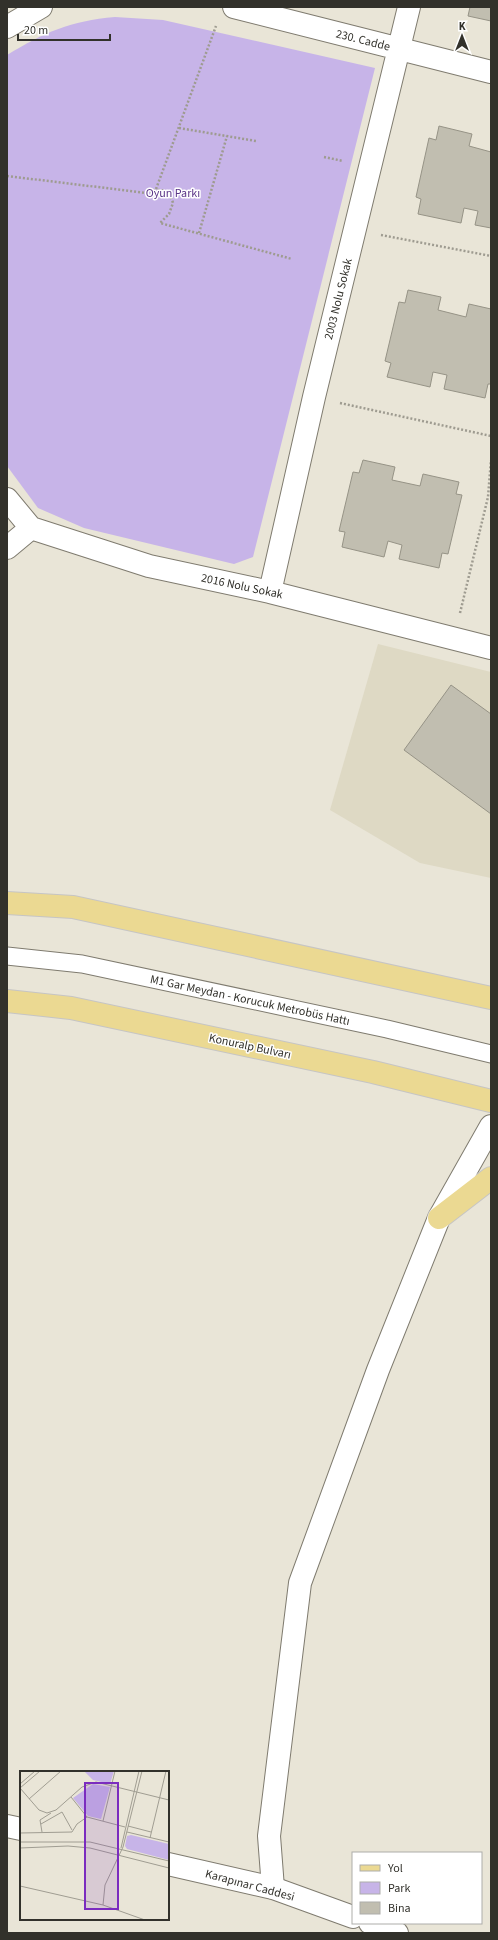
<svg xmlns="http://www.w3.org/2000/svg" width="498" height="1940" font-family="'Source Sans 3',sans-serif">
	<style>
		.built { fill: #ded9c4 }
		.green { fill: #c7b4e8 }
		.building { fill: #c1beb0; stroke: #969386 }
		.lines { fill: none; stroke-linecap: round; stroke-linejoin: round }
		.lane-casing { stroke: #7f7b6f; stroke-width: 19 }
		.street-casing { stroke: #7f7b6f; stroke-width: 24 }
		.secondary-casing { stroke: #7f7b6f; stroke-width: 24 }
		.primary-casing { stroke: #c6c5c4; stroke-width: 24 }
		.path { stroke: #9e9b90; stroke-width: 2.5; stroke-dasharray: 2 2; stroke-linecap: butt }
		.lane { stroke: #fff; stroke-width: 17 }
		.street { stroke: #fff; stroke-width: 22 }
		.secondary { stroke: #fff; stroke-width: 22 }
		.primary { stroke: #ebd992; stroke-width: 22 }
		.labels { text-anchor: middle; stroke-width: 3; stroke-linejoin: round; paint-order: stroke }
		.street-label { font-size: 12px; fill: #32312b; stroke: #fff }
		.park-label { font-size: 12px; fill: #5a3587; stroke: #fff }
		.inset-road { fill: none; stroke: #a09d92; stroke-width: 1 }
		.view { fill: #7b2cbf; fill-opacity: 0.15; stroke: #7b2cbf; stroke-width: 2 }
		.inset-edge { fill: none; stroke: #32312b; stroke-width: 2 }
	</style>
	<rect width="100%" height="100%" fill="#e9e5d7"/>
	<path class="built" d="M378,644L491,672V878L420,863L330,810Z"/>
	<path class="green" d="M115,17L163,20L375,68L253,557L234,564L84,528L38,508L7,466V55C45,32 70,21 115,17Z"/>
	<path class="building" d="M470,7H491V21L468,16Z
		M439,126L472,134L469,146L491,152V228L475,225L478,211L464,208L461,223L418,214L421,199L416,197L429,138L436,140Z
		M408,290L441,297L438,310L466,317L469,304L491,309V384H488L485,398L444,389L447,375L433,372L430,387L387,377L391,363L385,361L399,302L405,303Z
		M363,460L395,467L392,480L420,486L423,474L459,482L456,494L462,495L448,554L442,553L439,568L399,559L402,545L388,541L384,557L342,547L345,532L339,531L353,472L359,473Z
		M451,685L491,714V814L404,750Z"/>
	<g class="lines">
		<defs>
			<path id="lane" d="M7,956L82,964L387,1029L491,1054"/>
			<path id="street" d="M234,7L491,72
				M7,27L41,7
				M7,499L31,528L149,566L270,592L491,648
				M7,548L31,528
				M270,592L314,397L409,7
				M273,1888L269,1836L300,1583L378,1370L439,1218L491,1126"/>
			<path id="secondary" d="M7,1826L21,1829
				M168,1864L273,1888L353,1917
				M370,1923L397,1933"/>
			<path id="primary" d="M7,903L73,907L491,998
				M7,1001L71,1008L373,1072L491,1101
				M439,1218L491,1178"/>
		</defs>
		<use href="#lane" class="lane-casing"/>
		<use href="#street" class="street-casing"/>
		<use href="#secondary" class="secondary-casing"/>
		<use href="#primary" class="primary-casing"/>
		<path class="path" d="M179,128L256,141
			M324,157L343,161
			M7,176L147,193C159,188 169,188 173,203L169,214L160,223L292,259
			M156,189L216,26
			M199,233L227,136
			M381,235L491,256
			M340,403L491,436
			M460,613L488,497L491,460"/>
		<use href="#lane" class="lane"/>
		<use href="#street" class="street"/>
		<use href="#secondary" class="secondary"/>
		<use href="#primary" class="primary"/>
	</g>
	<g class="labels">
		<g class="street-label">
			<text transform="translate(363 40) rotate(14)" y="4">230. Cadde</text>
			<text transform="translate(338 299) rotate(-76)" y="4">2003 Nolu Sokak</text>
			<text transform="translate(242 586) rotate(12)" y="4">2016 Nolu Sokak</text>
			<text transform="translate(250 1000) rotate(12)" y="4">M1 Gar Meydan - Korucuk Metrobüs Hattı</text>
			<text transform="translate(250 1046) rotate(12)" y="4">Konuralp Bulvarı</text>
			<text transform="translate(250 1885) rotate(15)" y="4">Karapınar Caddesi</text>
		</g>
		<g class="park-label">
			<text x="173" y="197">Oyun Parkı</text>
		</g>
	</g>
	<g transform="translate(20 1771)">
		<rect width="149" height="149" fill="#e9e5d7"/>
		<path d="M64,0H94L90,13L73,9ZM73,13L90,16L81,48L68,45L53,27ZM111,64L149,73V89L107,78L105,75L107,65Z" fill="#c7b4e8"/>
		<path class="inset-road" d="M0,13L15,0M0,17L19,39L27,42L36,39L62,16L76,11L149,29M0,17L20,0M51,26L67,46L105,56M9,28L41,0M83,50L95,0M21,53L42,41L52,59M108,55L131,61M22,61L20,49L31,42M107,61L149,71M0,62L52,61L57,53L67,46M130,67L146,0M0,71H70L149,90M0,77L48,75L70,77L149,97M101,77L119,0M0,115L83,134L125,149M83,134L85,114L103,76L122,0"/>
		<path class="view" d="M65,12H98V138H65Z"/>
		<rect width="149" height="149" class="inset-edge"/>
	</g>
	<rect width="498" height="1940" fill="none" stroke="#32312b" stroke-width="16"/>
	<rect x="352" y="1852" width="130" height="72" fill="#ffffff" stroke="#adadaa"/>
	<rect x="360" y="1865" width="20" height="6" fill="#ebd992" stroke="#adadaa"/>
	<text x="388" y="1872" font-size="12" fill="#32312b">Yol</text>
	<rect x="360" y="1882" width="20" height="12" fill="#c7b4e8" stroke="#adadaa"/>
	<text x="388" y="1892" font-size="12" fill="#32312b">Park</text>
	<rect x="360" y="1902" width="20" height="12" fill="#c1beb0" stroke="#adadaa"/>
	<text x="388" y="1912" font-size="12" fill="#32312b">Bina</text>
	<g transform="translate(462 36)" stroke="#ffffff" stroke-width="3" paint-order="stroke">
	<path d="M0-3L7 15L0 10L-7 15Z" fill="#32312b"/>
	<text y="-6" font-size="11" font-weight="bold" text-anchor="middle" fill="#32312b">K</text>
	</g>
	<path d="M18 34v6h92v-6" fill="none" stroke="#32312b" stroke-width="2"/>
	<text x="24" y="34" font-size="12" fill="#32312b" stroke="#ffffff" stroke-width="3" paint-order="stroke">20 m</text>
</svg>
